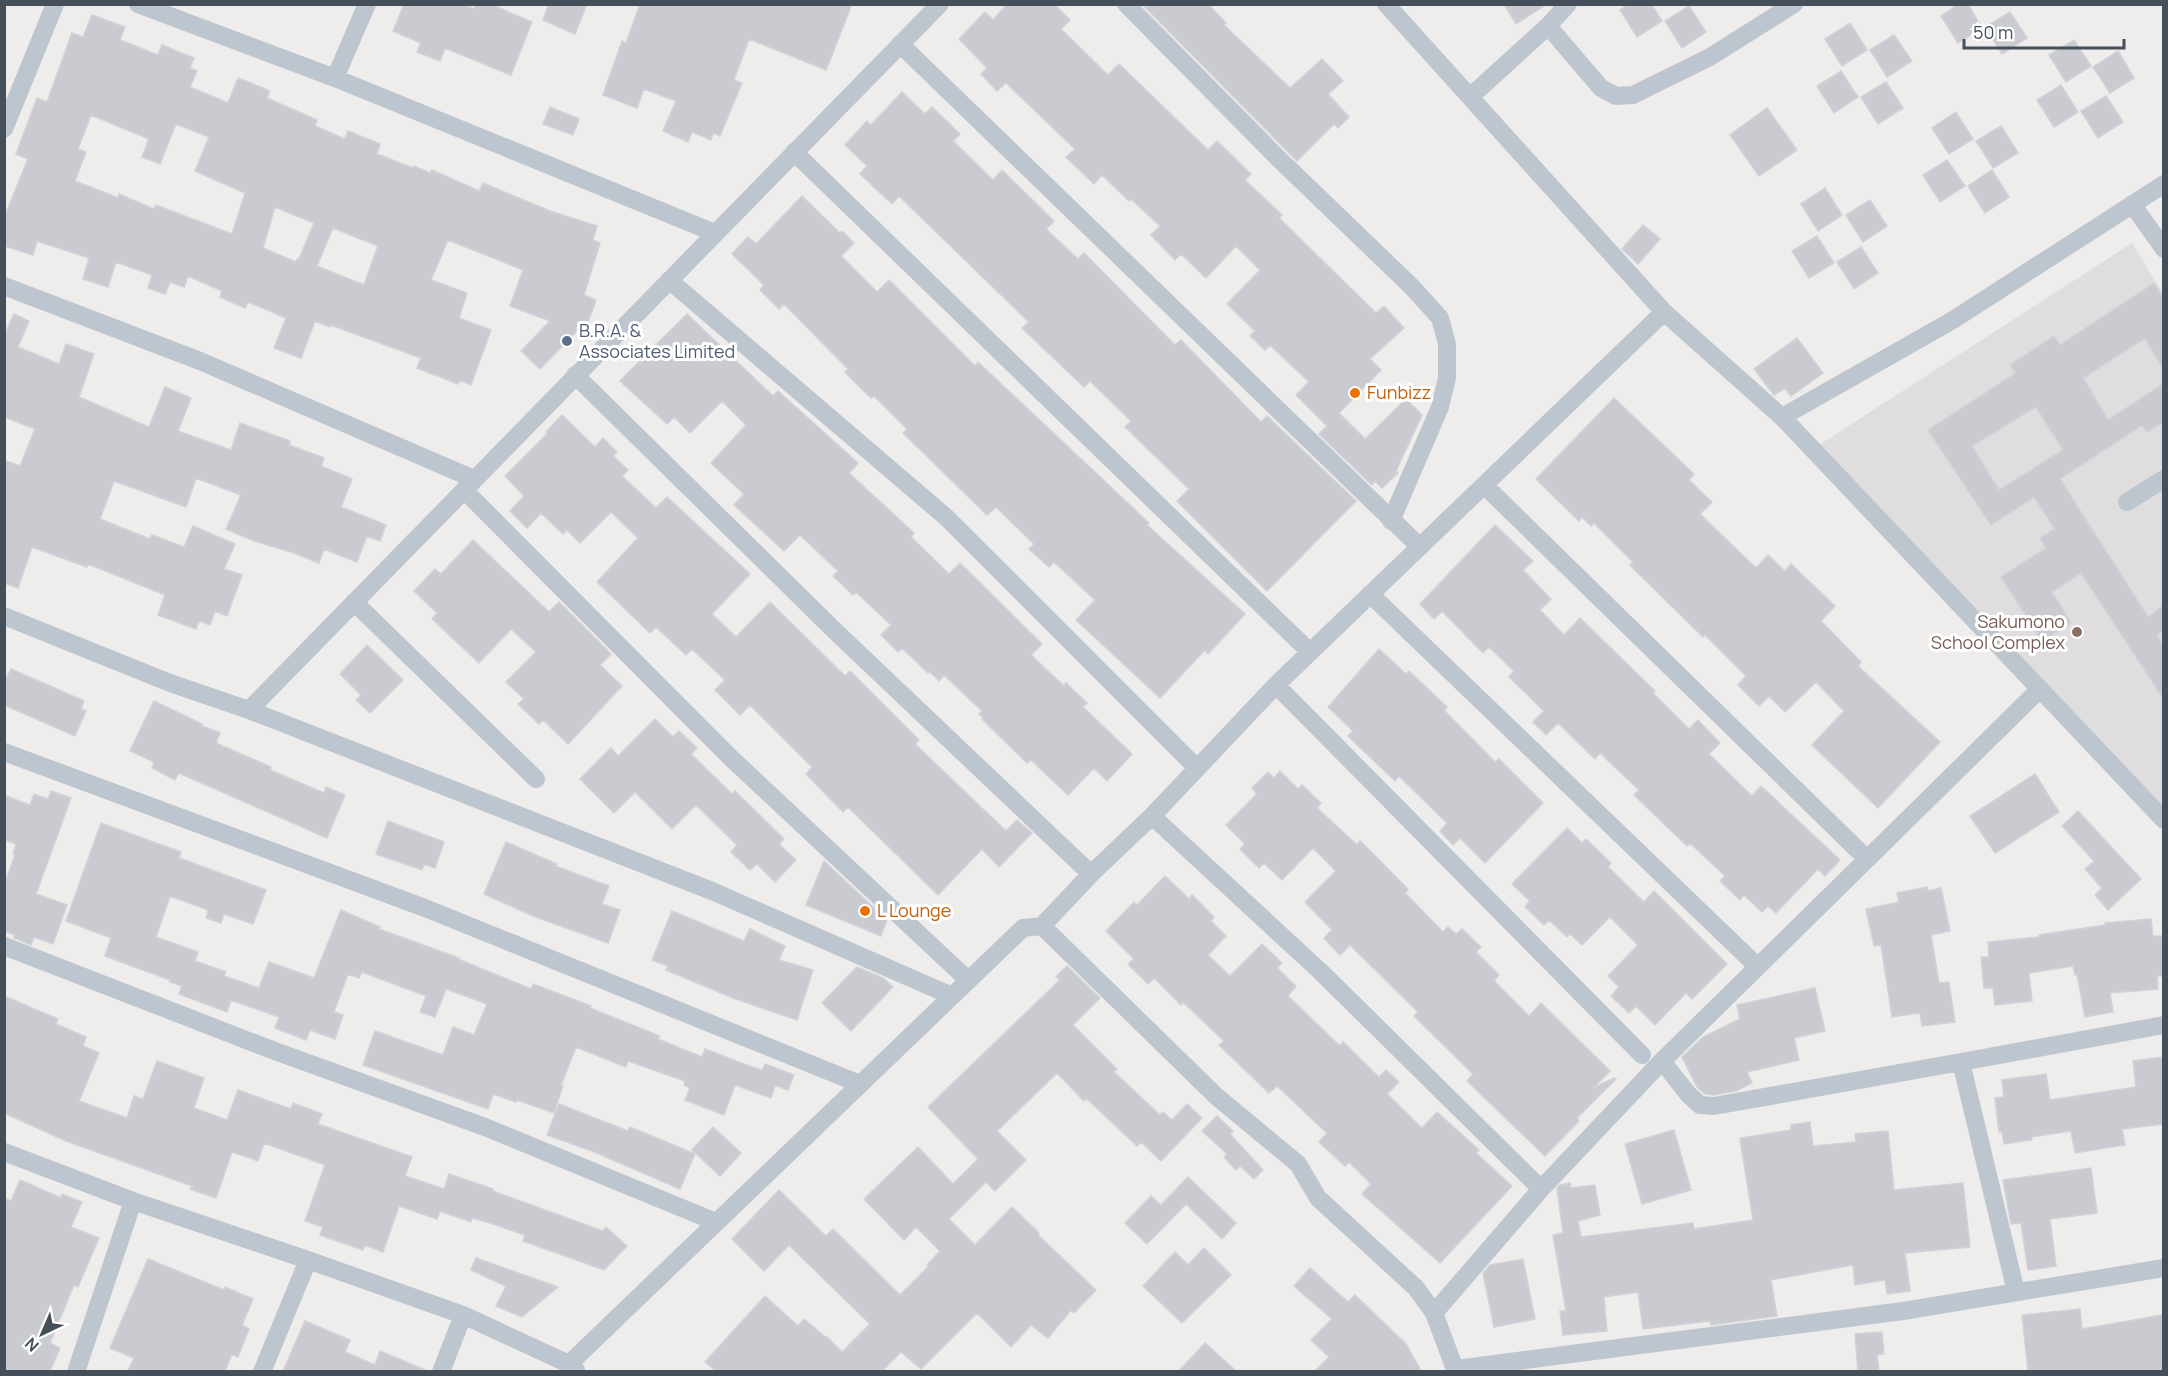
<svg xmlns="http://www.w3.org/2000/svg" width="2168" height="1376" font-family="Manrope,sans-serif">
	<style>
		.education { fill: #e0ddde }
		.building { fill: #c9cbd1; stroke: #d0d2d8; stroke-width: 1.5; fill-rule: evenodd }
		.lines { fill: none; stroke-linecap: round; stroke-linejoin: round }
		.street { stroke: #bdc6ce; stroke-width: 18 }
		.service-dot { fill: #5c6f8a; stroke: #fff; stroke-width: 2 }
		.food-dot { fill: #e8710a; stroke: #fff; stroke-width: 2 }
		.education-dot { fill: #8d6e63; stroke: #fff; stroke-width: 2 }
		.labels { text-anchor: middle; stroke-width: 6; stroke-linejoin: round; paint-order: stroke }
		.service-label { font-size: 18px; fill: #4e5e75; stroke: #fff; text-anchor: start }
		.food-label { font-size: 18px; fill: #c56008; stroke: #fff; text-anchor: start }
		.education-label { font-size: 18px; fill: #785e54; stroke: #fff; text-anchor: end }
	</style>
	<rect width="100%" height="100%" fill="#efecec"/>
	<path class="education" d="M2132,243L2163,294V819L1819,445Z"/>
	<path class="building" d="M404,4H461L474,9L476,4H490L532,22L511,75L445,48L440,61L417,52L421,43L393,31Z
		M549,4H587L575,34L543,20Z
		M640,4H852L826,70L749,39L734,80L742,83L720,136L713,133L711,140L692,132L688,142L663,131L676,101L644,89L637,108L603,95L622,41L626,43Z
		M1007,4H1054L1070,20L1061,29L1108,75L1119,64L1208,150L1217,141L1251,174L1245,180L1282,215L1279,218L1376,313L1384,306L1404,328L1370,359L1381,370L1339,413L1365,439L1406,399L1422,415L1396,471L1398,473L1382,488L1375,481L1372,485L1319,434L1327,426L1296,395L1309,382L1270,345L1265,350L1250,336L1255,331L1227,304L1260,270L1236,246L1206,278L1181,254L1175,260L1151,235L1160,226L1131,199L1129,201L1102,175L1094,184L1066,157L1075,149L1006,83L997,91L981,74L987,68L959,39L985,12L993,20Z
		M1142,4H1208L1226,23L1224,25L1290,88L1322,59L1343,81L1328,94L1349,117L1338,128L1334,124L1297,161Z
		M1504,4H1547L1516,24Z
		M1629,4H1651L1662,21L1637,37L1620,10Z
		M1959,4H1968L1982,28L1958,43L1941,16Z
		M1689,6L1706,32L1682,48L1665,21Z
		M2010,12L2027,38L2002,54L1985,27Z
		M92,15L125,27L120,40L158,55L162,45L194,58L190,68L197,71L190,87L228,103L238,78L270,91L267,98L317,120L315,126L345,139L348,131L380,144L377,154L413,168L414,166L430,173L432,170L479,191L483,183L550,211L597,226L593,240L600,243L584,295L596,300L587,325L579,322L575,333L540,369L521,351L550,321L510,306L523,270L448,240L431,280L467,293L459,318L491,330L471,385L460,380L458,384L417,368L421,358L331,325L330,327L315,321L301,358L274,348L286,318L248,302L245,308L220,297L222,291L188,276L184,287L170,282L165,294L148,288L152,275L116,262L108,287L83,279L89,258L37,241L33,255L4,246V218L28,159L16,154L37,98L47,102L72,33L83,37ZM91,115L149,139L142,157L160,164L176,124L209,137L195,171L245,193L232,234L156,205L154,209L119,194L118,198L75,181L86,152L78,149ZM275,207L314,223L299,259H297L296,262L263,248ZM333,228L378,246L364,285L317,266Z
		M1850,23L1867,50L1842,66L1825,39Z
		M1894,35L1912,61L1887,77L1870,50Z
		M2074,40L2091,66L2066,82L2049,55Z
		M2118,51L2134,78L2110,93L2093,67Z
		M1841,71L1858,97L1834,113L1817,86Z
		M1886,82L1903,108L1878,124L1861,97Z
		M2061,85L2078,112L2054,127L2037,100Z
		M902,92L925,114L932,107L960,134L953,141L993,180L1002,170L1054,221L1046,229L1078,259L1084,253L1175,345L1181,340L1261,422L1267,416L1356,501L1267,591L1177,501L1189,489L1125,427L1131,421L1090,381L1084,387L1022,328L1029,322L899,196L892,204L860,174L867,166L845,145L867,121L871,125Z
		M2106,96L2123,122L2098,138L2081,111Z
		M550,107L579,119L573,135L543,124Z
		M1767,108L1797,150L1759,176L1730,135Z
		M1956,112L1973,139L1949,154L1932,128Z
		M2001,126L2018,153L1993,168L1976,141Z
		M1947,160L1965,186L1940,202L1923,175Z
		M1992,170L2009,197L1985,213L1968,186Z
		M1825,188L1842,215L1818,231L1801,204Z
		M802,196L840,233L842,231L854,243L841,256L877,292L889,280L975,366L978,362L1149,523L1147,525L1245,614L1208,654L1205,650L1160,698L1076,620L1095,600L1054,562L1049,567L1029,549L1034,544L996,507L987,515L903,433L907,429L874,396L871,398L845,372L848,369L784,304L779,309L760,290L764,285L732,254L748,237L756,244Z
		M1870,200L1887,226L1863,242L1846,215Z
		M1643,225L1660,239L1638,264L1622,249Z
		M1817,236L1834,263L1809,278L1792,251Z
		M1861,247L1878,273L1854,289L1837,262Z
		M2154,283L2163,298V369L2145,338L2083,378L2108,420L2163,384V422L2147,432L2142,425L2060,479L2148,617L2163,606V630L2157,635L2163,645V698L2081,573L2052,592L2071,623L2042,641L2001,577L2046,548L2040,538L2055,529L2034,497L1991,525L1928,430L2016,373L2010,365L2054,336L2060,345ZM2036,407L2063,450L1999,490L1972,446Z
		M14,314L29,321L18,347L59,364L66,344L94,354L79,397L149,427L165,387L191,398L178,431L231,450L240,423L290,441L289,445L324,458L321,466L352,479L341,507L386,525L380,541L367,536L357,562L324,549L319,563L291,552L254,541L226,529L241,495L196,478L186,507L114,481L100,519L150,539L152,535L184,547L193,526L235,544L224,569L242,575L227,616L215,611L210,625L199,621L196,629L158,615L165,595L88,564L87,567L32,547L18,588L4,583V460L20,466L35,429L4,417V336Z
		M687,314L773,396L778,391L858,463L849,473L914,533L911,537L949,574L960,563L1042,644L1031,655L1064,686L1066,683L1087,703L1083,707L1132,754L1107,781L1094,768L1068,795L1031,760L1027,763L982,719L983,718L979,714L982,711L944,675L939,681L929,671L928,673L902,648L898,652L881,635L891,625L856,592L853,595L833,576L838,571L800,535L784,551L734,505L744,494L711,463L746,425L722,401L690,433L674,417L667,424L620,381Z
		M1797,338L1823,373L1791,396L1785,388L1774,395L1754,369Z
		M1614,398L1694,474L1689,480L1712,502L1700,514L1756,568L1768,555L1785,571L1791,564L1835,606L1821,621L1861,662L1858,666L1940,742L1878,808L1812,745L1844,711L1816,682L1785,712L1769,696L1759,706L1738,685L1746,676L1705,635L1703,637L1642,577L1630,565L1633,562L1594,523L1591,526L1582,517L1579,521L1536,479Z
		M562,415L595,447L603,438L617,452L613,456L628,470L622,476L656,508L667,497L750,574L712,614L736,637L770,602L845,676L850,671L919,740L915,744L1006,831L1017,820L1032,833L999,867L982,849L938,895L848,807L843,812L806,774L812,767L750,705L740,715L715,690L725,680L692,649L686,655L656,627L650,633L597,582L638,538L611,512L580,543L567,530L563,534L541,513L527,528L510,511L524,496L505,476L548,433L546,432Z
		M1495,525L1533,561L1523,570L1551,599L1540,610L1564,635L1580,618L1655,691L1653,693L1689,729L1698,720L1720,743L1709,754L1752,796L1761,786L1840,860L1825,876L1818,869L1776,913L1768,906L1762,912L1744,895L1740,900L1720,881L1725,876L1690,843L1687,846L1634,795L1639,790L1600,753L1595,759L1558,723L1546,735L1533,722L1544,711L1509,677L1514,671L1489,647L1483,653L1442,611L1434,619L1420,604Z
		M473,540L549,612L559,602L611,654L600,665L622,686L568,744L543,720L539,724L518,704L524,699L506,682L536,652L511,629L479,663L432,619L437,613L414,591L435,569L441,574Z
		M367,645L403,680L370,713L356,700L361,695L340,674Z
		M1379,649L1406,674L1409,671L1447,707L1444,710L1495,762L1499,759L1543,803L1485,863L1460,838L1453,845L1440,831L1447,823L1399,776L1395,781L1348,736L1353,731L1328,707Z
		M11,669L84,701L81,709L86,711L75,736L4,705V682Z
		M154,701L202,724V726L220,733L216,743L271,767L270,770L324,793L326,787L345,795L327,838L179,773L175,780L152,768L154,762L130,751Z
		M655,719L673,737L679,731L697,748L691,754L732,794L735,791L784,839L779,844L796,860L775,882L757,864L750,870L731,852L737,845L696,805L672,829L635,792L614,813L580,779L611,748L618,756Z
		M1280,771L1298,789L1302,785L1321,803L1317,808L1357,845L1360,841L1408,889L1405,893L1443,932L1448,927L1456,934L1462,929L1481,947L1476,952L1499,975L1494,981L1529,1016L1541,1003L1610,1071L1593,1088L1614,1078L1616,1079L1577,1118L1579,1121L1545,1156L1467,1081L1473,1074L1414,1016L1418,1012L1350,945L1340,955L1324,938L1332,930L1305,902L1336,871L1313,848L1282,880L1264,863L1259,868L1240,849L1245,844L1226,825L1257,794L1252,788L1268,772L1274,778Z
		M2035,774L2059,812L1995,853L1970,816Z
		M51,791L71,798L36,894L67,905L53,944L34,937L31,945L14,938L15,935L4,931V885L15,855L13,854L16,844L4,840V795L30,805L34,794L48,799Z
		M2078,811L2141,879L2108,910L2095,895L2102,888L2085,869L2094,861L2062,826Z
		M388,821L444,842L435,868L424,864L422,870L376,854Z
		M101,823L181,852L179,858L266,890L253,924L224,914L221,923L206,918L208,910L170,896L156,937L198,952L195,961L226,972L224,976L259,988L269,962L314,978L341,910L380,927L379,929L459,958L458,959L531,989L533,984L591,1006L590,1008L660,1036L658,1039L702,1057L705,1049L752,1067L762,1070L765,1064L794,1075L788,1090L775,1085L771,1098L735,1085L724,1115L685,1100L690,1088L684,1085L685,1081L628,1061L626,1067L576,1047L561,1085L563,1086L554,1113L517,1100L516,1102L493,1094L488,1109L363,1065L375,1031L443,1055L453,1027L474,1035L487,1004L446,989L435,1017L420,1012L426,996L362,972L359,978L348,974L334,1012L343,1015L335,1039L310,1030L306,1040L275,1028L279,1017L231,1000L227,1012L179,994L182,986L170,982V980L105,956L111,938L66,921Z
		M1567,828L1582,843L1586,839L1611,863L1608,867L1644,902L1654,891L1727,964L1692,999L1686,993L1655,1025L1636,1006L1629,1013L1611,996L1619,987L1608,976L1638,945L1610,917L1582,945L1570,934L1567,937L1549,920L1544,925L1525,907L1530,901L1512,884Z
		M506,842L557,864L555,866L609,886L602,904L620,910L608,943L533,916L484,894Z
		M824,861L887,920L881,936L806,905Z
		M1165,876L1189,899L1192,895L1214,917L1211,921L1226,936L1208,955L1230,976L1262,944L1282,963L1277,968L1296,986L1288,996L1340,1046L1343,1042L1379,1077L1386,1070L1399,1082L1387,1094L1422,1128L1437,1112L1479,1150L1476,1153L1512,1186L1440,1263L1362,1194L1371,1184L1349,1162L1345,1166L1319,1142L1327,1133L1277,1086L1269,1093L1219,1045L1224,1041L1183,1002L1181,1005L1154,978L1148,984L1128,964L1134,959L1106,931L1134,902L1137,905Z
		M1927,887L1928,891L1941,888L1950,931L1931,935L1939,983L1949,982L1955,1022L1922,1026L1920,1013L1892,1017L1881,945L1874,946L1866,909L1899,902L1897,893Z
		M672,911L744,941L750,929L785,946L779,960L813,970L797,1020L733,998L666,970L668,966L652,960Z
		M2151,919L2153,936H2162L2163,976H2157L2158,989L2110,993L2113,1012L2085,1017L2077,974L2075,975L2073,966L2029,973L2032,1001L1995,1005L1993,988H1984L1981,957H1989L1988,942L2039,937V935L2105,925V923Z
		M1067,966L1100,998L1073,1025L1117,1069L1114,1072L1160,1115L1163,1112L1172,1120L1187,1104L1202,1118L1161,1161L1141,1142L1137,1146L1086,1098L1084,1101L1057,1073L997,1131L1026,1160L995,1191L986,1182L949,1219L975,1245L1012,1207L1039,1233L1038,1235L1096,1290L1074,1313L1071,1310L1048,1338L1031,1325L1011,1347L977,1313L921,1369L901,1352L882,1371H716L705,1362L765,1296L798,1326L804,1319L825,1337L826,1336L842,1352L870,1324L789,1245L764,1271L732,1239L779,1190L826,1236L833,1229L900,1295L929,1266L927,1265L940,1251L916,1227L904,1240L864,1199L918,1147L953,1184L978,1159L928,1107L1060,980L1056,977Z
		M857,967L883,978L893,987L851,1031L822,1003Z
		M1815,988L1825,1031L1794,1038L1799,1060L1747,1072L1752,1083L1736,1091L1713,1095L1705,1094L1697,1087L1682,1057L1703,1037L1740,1019L1737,1005Z
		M4,996L58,1019L56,1024L86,1037L83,1046L99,1053L79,1101L127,1118L134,1096L143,1099L157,1061L204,1078L194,1108L227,1120L238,1090L291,1109L293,1103L322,1114L318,1124L412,1157L405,1176L444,1189L449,1174L493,1189V1191L603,1231L606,1227L627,1246L604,1270L523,1241L525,1235L490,1223L472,1218L471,1222L440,1211L437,1219L399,1206L383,1252L365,1245L363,1250L320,1235L323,1227L305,1221L325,1165L264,1143L258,1161L232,1152L216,1198L190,1189L192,1186L66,1141L4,1113Z
		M2163,1057V1124L2122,1129L2125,1145L2075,1153L2071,1131L2031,1137L2032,1140L2004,1144L2002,1132H1999L1995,1098L2004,1097L2002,1080L2046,1074L2050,1100L2136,1087L2133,1061Z
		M559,1104L628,1131L630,1127L695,1154L680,1189L592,1151L547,1135Z
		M1217,1116L1233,1131L1230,1134L1263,1170L1254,1179L1240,1166L1236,1170L1224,1157L1227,1154L1202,1131Z
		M1810,1122L1813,1146L1856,1142L1855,1134L1888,1131L1894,1190L1963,1183L1970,1247L1905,1253L1910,1291L1887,1294L1885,1280L1855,1285L1853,1265L1771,1280L1777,1316L1711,1325L1710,1321L1643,1329L1638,1292L1604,1297L1607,1331L1563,1335L1560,1311H1566L1553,1235L1563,1233L1557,1188L1560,1185L1570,1183L1571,1188L1595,1185L1600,1215L1578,1221L1581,1237L1693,1223L1694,1229L1753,1220L1740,1138L1791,1130V1125Z
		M713,1127L741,1153L720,1176L692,1150Z
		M1674,1130L1691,1190L1642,1204L1625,1144Z
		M2091,1168L2097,1213L2050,1219L2056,1266L2028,1270L2021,1223L2011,1224L2003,1180Z
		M1188,1177L1236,1223L1222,1239L1186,1204L1147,1244L1125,1223L1151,1196L1161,1205Z
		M20,1180L61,1198L62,1194L82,1202L71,1227L99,1238L78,1287L74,1285L50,1343L60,1348L50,1371H4V1198L11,1201Z
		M1204,1248L1231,1275L1182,1323L1143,1286L1175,1252L1188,1265Z
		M476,1258L558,1287L522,1317L496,1306L506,1286L471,1270Z
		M148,1259L224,1290L225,1287L253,1299L242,1325L249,1329L238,1357L232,1354L225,1371H128L134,1358L110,1348Z
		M1523,1259L1535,1319L1494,1327L1483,1273L1490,1265Z
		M1310,1268L1348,1302L1355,1295L1406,1344L1421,1371H1315L1329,1357L1311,1340L1332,1319L1294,1286Z
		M2080,1309L2082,1329L2163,1315V1371H2028L2022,1315Z
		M305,1321L350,1340L345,1352L375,1365L380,1351L428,1371H283Z
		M1882,1332L1884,1354L1877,1355L1879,1371H1858L1855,1334Z
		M1205,1343L1236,1371H1179Z"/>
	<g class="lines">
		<path class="street" d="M138,4L335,78L715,233
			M1126,4L1279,159L1413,288L1440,318L1447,344V378L1440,407L1391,521
			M1386,4L1664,312L1782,417L2164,820
			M1548,26L1568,4
			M900,44L1420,547
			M335,78L367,4
			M1470,97L1548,26L1601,88L1616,96L1633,95L1710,57L1794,4
			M4,129L55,4
			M794,152L1310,652
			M2132,204L2164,249
			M669,280L947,518L1197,768
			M4,286L200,361L474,479
			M575,375L835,631L1091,874
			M1782,417L1953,320L2164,184
			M1485,486L1866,858
			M464,490L731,758L968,980
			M2127,502L2164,479
			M1370,594L1757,966
			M354,602L536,779
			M4,616L170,683L249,710L712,891L952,996
			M1276,685L1642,1055
			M249,710L940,4
			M4,752L425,908L860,1084
			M1152,816L1321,972L1541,1189
			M1042,926L1216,1096L1298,1164L1318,1198L1416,1288L1434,1313L1456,1372
			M4,946L272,1050L485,1127L716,1222
			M1662,1061L1688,1094L1700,1105L1714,1106L1961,1062L2016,1292
			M1961,1062L2164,1025
			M4,1152L133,1201L308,1260L463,1315L569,1364L576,1370
			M1434,1313L1541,1189L1662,1061L2040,689
			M569,1364L1023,928L1042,926L1091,874L1152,816L1276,685L1664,312
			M1456,1369L1903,1311L2164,1268
			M76,1372L133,1201
			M262,1372L308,1260
			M441,1372L463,1315"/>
	</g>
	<circle class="service-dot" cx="567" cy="341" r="6"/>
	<g class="food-dot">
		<circle cx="1355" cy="393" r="6"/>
		<circle cx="865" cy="911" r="6"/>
	</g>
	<circle class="education-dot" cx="2077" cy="632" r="6"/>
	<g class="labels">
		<g class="service-label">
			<text x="579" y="337">B.R.A. &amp;<tspan x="579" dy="21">Associates Limited</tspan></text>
		</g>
		<g class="food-label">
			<text x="1367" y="399">Funbizz</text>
			<text x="877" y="917">L Lounge</text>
		</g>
		<g class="education-label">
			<text x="2065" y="628">Sakumono<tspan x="2065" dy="21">School Complex</tspan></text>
		</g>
	</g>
	<rect width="2168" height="1376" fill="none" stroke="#454f59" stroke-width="12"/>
	<g transform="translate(42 1334) rotate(224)" stroke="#ffffff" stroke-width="4.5" paint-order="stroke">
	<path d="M0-4.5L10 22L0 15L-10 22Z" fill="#454f59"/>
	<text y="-9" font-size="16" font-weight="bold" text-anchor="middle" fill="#454f59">N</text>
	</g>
	<path d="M1964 39v9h160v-9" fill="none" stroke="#454f59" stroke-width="3"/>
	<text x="1973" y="39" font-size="18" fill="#454f59" stroke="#ffffff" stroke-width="4.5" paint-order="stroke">50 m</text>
</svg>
